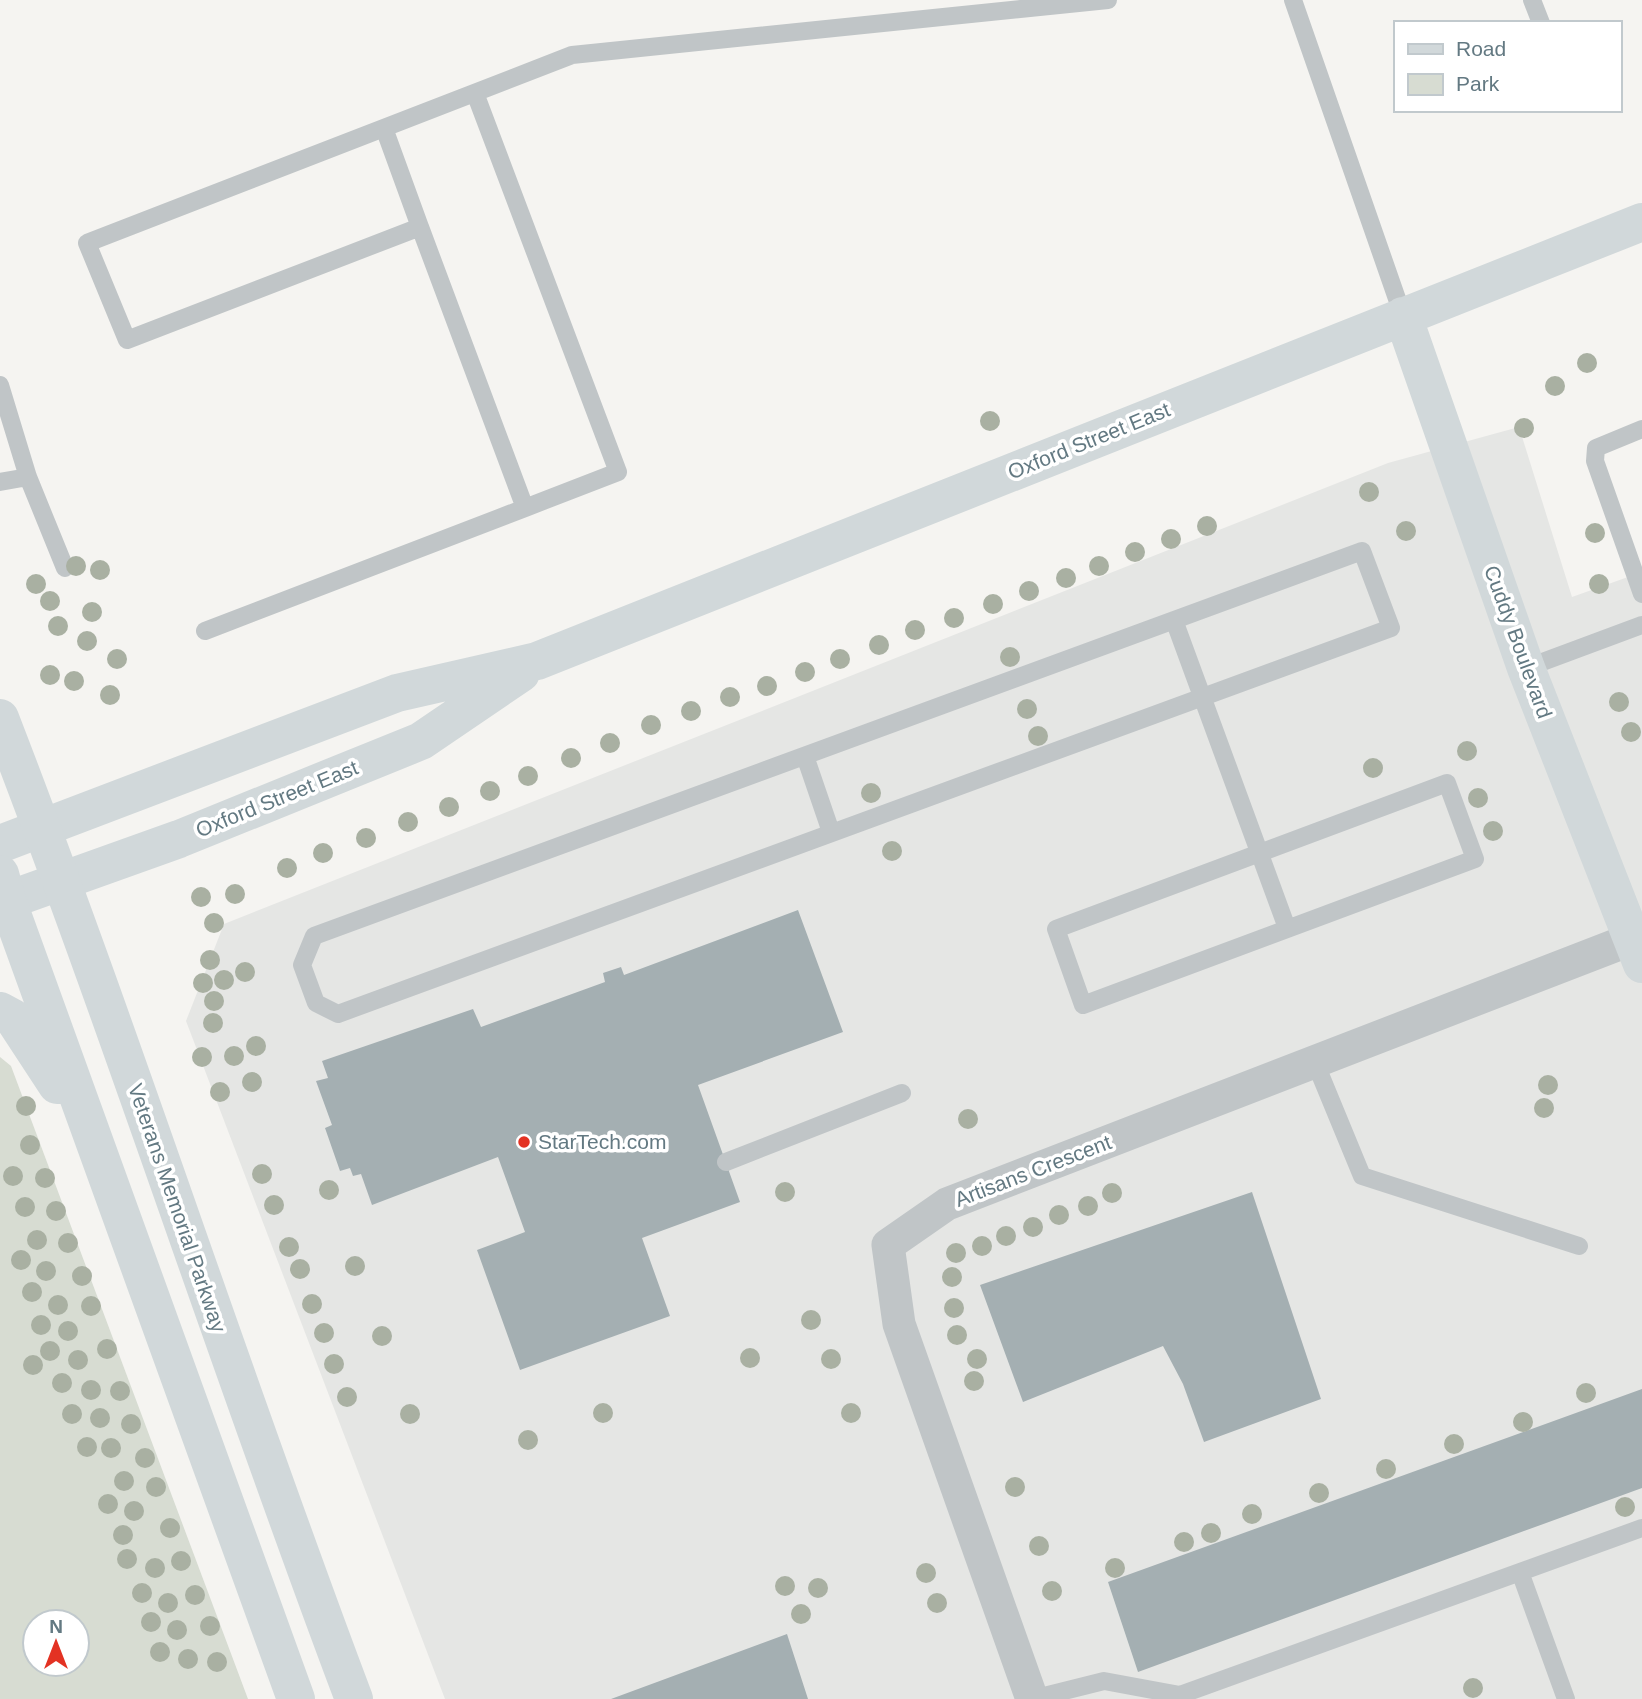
<svg xmlns="http://www.w3.org/2000/svg" width="1642" height="1699" font-family="Helvetica,sans-serif">
	<style>
		.built { fill: #e5e6e4 }
		.green { fill: #d7dcd2; fill-rule: evenodd }
		.building { fill: #a4afb2 }
		.lines { fill: none; stroke-linecap: round; stroke-linejoin: round }
		.lane { stroke: #c0c5c7; stroke-width: 18 }
		.street { stroke: #c0c5c7; stroke-width: 33 }
		.secondary { stroke: #d1d8da; stroke-width: 38 }
		.highway { stroke: #d1d8da; stroke-width: 38 }
		.tree { fill: #a9b0a2 }
		.poi-dot { fill: #e33223; stroke: #fff; stroke-width: 2.5 }
		.labels { text-anchor: middle; stroke-width: 7; stroke-linejoin: round; paint-order: stroke }
		.street-label { font-size: 21px; fill: #637982; stroke: #fff }
		.poi-label { font-size: 21px; fill: #637982; stroke: #fff; text-anchor: start }
	</style>
	<rect width="100%" height="100%" fill="#f5f4f1"/>
	<path class="built" d="M1519,427L1572,597L1642,572V1699H445L186,1021L224,924L1388,463Z"/>
	<path class="green" d="M0,1057L11,1066L248,1699H0ZM35,1622H77V1664H35Z"/>
	<path class="building" d="M798,910L843,1032L698,1085L740,1202L642,1238L670,1316L520,1370L477,1250L525,1232L498,1157L372,1205L361,1174L353,1176L350,1168L340,1171L325,1128L332,1125L316,1081L328,1078L322,1061L473,1009L481,1027L605,982L603,973L621,967L624,975Z
		M1252,1192L1321,1399L1204,1442L1183,1384L1163,1346L1023,1402L980,1285Z
		M1642,1389V1488L1138,1672L1108,1582Z
		M787,1634L808,1699H611Z"/>
	<g class="lines">
		<path class="lane" d="M1293,0L1403,316
			M1532,0L1541,23
			M475,93L618,472L525,508
			M384,128L420,227L127,340L87,243L572,55L1108,0
			M0,385L28,477L65,568
			M1642,429L1596,448L1595,461L1642,594
			M0,482L28,477
			M1362,551L1391,628L338,1014L316,1003L302,965L314,936Z
			M1174,620L1287,928
			M205,631L525,508L420,227
			M1526,668L1642,625
			M805,756L831,832
			M1447,783L1475,859L1083,1005L1056,929Z
			M1315,1062L1362,1176L1579,1246
			M726,1162L902,1093
			M1520,1572L1566,1699
			M1032,1699L1104,1681L1180,1695L1642,1528"/>
		<path class="street" d="M1032,1699L899,1324L888,1245L947,1204L1632,939"/>
		<path class="secondary" d="M1403,316L1526,668L1642,964
			M0,844L397,693L537,661L1642,222
			M0,903L179,839L421,741L521,673"/>
		<path class="highway" d="M0,718C125,1042 231,1374 354,1699
			M0,874L7,900L296,1699
			M0,1011L13,1018L57,1085"/>
	</g>
	<g class="tree">
		<circle cx="1587" cy="363" r="10"/>
		<circle cx="1555" cy="386" r="10"/>
		<circle cx="990" cy="421" r="10"/>
		<circle cx="1524" cy="428" r="10"/>
		<circle cx="1369" cy="492" r="10"/>
		<circle cx="1207" cy="526" r="10"/>
		<circle cx="1406" cy="531" r="10"/>
		<circle cx="1595" cy="533" r="10"/>
		<circle cx="1171" cy="539" r="10"/>
		<circle cx="1135" cy="552" r="10"/>
		<circle cx="76" cy="566" r="10"/>
		<circle cx="1099" cy="566" r="10"/>
		<circle cx="100" cy="570" r="10"/>
		<circle cx="1066" cy="578" r="10"/>
		<circle cx="36" cy="584" r="10"/>
		<circle cx="1599" cy="584" r="10"/>
		<circle cx="1029" cy="591" r="10"/>
		<circle cx="50" cy="601" r="10"/>
		<circle cx="993" cy="604" r="10"/>
		<circle cx="92" cy="612" r="10"/>
		<circle cx="954" cy="618" r="10"/>
		<circle cx="58" cy="626" r="10"/>
		<circle cx="915" cy="630" r="10"/>
		<circle cx="87" cy="641" r="10"/>
		<circle cx="879" cy="645" r="10"/>
		<circle cx="1010" cy="657" r="10"/>
		<circle cx="117" cy="659" r="10"/>
		<circle cx="840" cy="659" r="10"/>
		<circle cx="805" cy="672" r="10"/>
		<circle cx="50" cy="675" r="10"/>
		<circle cx="74" cy="681" r="10"/>
		<circle cx="767" cy="686" r="10"/>
		<circle cx="110" cy="695" r="10"/>
		<circle cx="730" cy="697" r="10"/>
		<circle cx="1619" cy="702" r="10"/>
		<circle cx="1027" cy="709" r="10"/>
		<circle cx="691" cy="711" r="10"/>
		<circle cx="651" cy="725" r="10"/>
		<circle cx="1631" cy="732" r="10"/>
		<circle cx="1038" cy="736" r="10"/>
		<circle cx="610" cy="743" r="10"/>
		<circle cx="1467" cy="751" r="10"/>
		<circle cx="571" cy="758" r="10"/>
		<circle cx="1373" cy="768" r="10"/>
		<circle cx="528" cy="776" r="10"/>
		<circle cx="490" cy="791" r="10"/>
		<circle cx="871" cy="793" r="10"/>
		<circle cx="1478" cy="798" r="10"/>
		<circle cx="449" cy="807" r="10"/>
		<circle cx="408" cy="822" r="10"/>
		<circle cx="1493" cy="831" r="10"/>
		<circle cx="366" cy="838" r="10"/>
		<circle cx="892" cy="851" r="10"/>
		<circle cx="323" cy="853" r="10"/>
		<circle cx="287" cy="868" r="10"/>
		<circle cx="235" cy="894" r="10"/>
		<circle cx="201" cy="897" r="10"/>
		<circle cx="214" cy="923" r="10"/>
		<circle cx="210" cy="960" r="10"/>
		<circle cx="245" cy="972" r="10"/>
		<circle cx="224" cy="980" r="10"/>
		<circle cx="203" cy="983" r="10"/>
		<circle cx="214" cy="1001" r="10"/>
		<circle cx="213" cy="1023" r="10"/>
		<circle cx="256" cy="1046" r="10"/>
		<circle cx="234" cy="1056" r="10"/>
		<circle cx="202" cy="1057" r="10"/>
		<circle cx="252" cy="1082" r="10"/>
		<circle cx="1548" cy="1085" r="10"/>
		<circle cx="220" cy="1092" r="10"/>
		<circle cx="26" cy="1106" r="10"/>
		<circle cx="1544" cy="1108" r="10"/>
		<circle cx="968" cy="1119" r="10"/>
		<circle cx="30" cy="1145" r="10"/>
		<circle cx="262" cy="1174" r="10"/>
		<circle cx="13" cy="1176" r="10"/>
		<circle cx="45" cy="1178" r="10"/>
		<circle cx="329" cy="1190" r="10"/>
		<circle cx="785" cy="1192" r="10"/>
		<circle cx="1112" cy="1193" r="10"/>
		<circle cx="274" cy="1205" r="10"/>
		<circle cx="1088" cy="1206" r="10"/>
		<circle cx="25" cy="1207" r="10"/>
		<circle cx="56" cy="1211" r="10"/>
		<circle cx="1059" cy="1215" r="10"/>
		<circle cx="1033" cy="1227" r="10"/>
		<circle cx="1006" cy="1236" r="10"/>
		<circle cx="37" cy="1240" r="10"/>
		<circle cx="68" cy="1243" r="10"/>
		<circle cx="982" cy="1246" r="10"/>
		<circle cx="289" cy="1247" r="10"/>
		<circle cx="956" cy="1253" r="10"/>
		<circle cx="21" cy="1260" r="10"/>
		<circle cx="355" cy="1266" r="10"/>
		<circle cx="300" cy="1269" r="10"/>
		<circle cx="46" cy="1271" r="10"/>
		<circle cx="82" cy="1276" r="10"/>
		<circle cx="952" cy="1277" r="10"/>
		<circle cx="32" cy="1292" r="10"/>
		<circle cx="312" cy="1304" r="10"/>
		<circle cx="58" cy="1305" r="10"/>
		<circle cx="91" cy="1306" r="10"/>
		<circle cx="954" cy="1308" r="10"/>
		<circle cx="811" cy="1320" r="10"/>
		<circle cx="41" cy="1325" r="10"/>
		<circle cx="68" cy="1331" r="10"/>
		<circle cx="324" cy="1333" r="10"/>
		<circle cx="957" cy="1335" r="10"/>
		<circle cx="382" cy="1336" r="10"/>
		<circle cx="107" cy="1349" r="10"/>
		<circle cx="50" cy="1351" r="10"/>
		<circle cx="750" cy="1358" r="10"/>
		<circle cx="831" cy="1359" r="10"/>
		<circle cx="977" cy="1359" r="10"/>
		<circle cx="78" cy="1360" r="10"/>
		<circle cx="334" cy="1364" r="10"/>
		<circle cx="33" cy="1365" r="10"/>
		<circle cx="974" cy="1381" r="10"/>
		<circle cx="62" cy="1383" r="10"/>
		<circle cx="91" cy="1390" r="10"/>
		<circle cx="120" cy="1391" r="10"/>
		<circle cx="1586" cy="1393" r="10"/>
		<circle cx="347" cy="1397" r="10"/>
		<circle cx="603" cy="1413" r="10"/>
		<circle cx="851" cy="1413" r="10"/>
		<circle cx="72" cy="1414" r="10"/>
		<circle cx="410" cy="1414" r="10"/>
		<circle cx="100" cy="1418" r="10"/>
		<circle cx="1523" cy="1422" r="10"/>
		<circle cx="131" cy="1424" r="10"/>
		<circle cx="528" cy="1440" r="10"/>
		<circle cx="1454" cy="1444" r="10"/>
		<circle cx="87" cy="1447" r="10"/>
		<circle cx="111" cy="1448" r="10"/>
		<circle cx="145" cy="1458" r="10"/>
		<circle cx="1386" cy="1469" r="10"/>
		<circle cx="124" cy="1481" r="10"/>
		<circle cx="156" cy="1487" r="10"/>
		<circle cx="1015" cy="1487" r="10"/>
		<circle cx="1319" cy="1493" r="10"/>
		<circle cx="108" cy="1504" r="10"/>
		<circle cx="1625" cy="1507" r="10"/>
		<circle cx="134" cy="1511" r="10"/>
		<circle cx="1252" cy="1514" r="10"/>
		<circle cx="170" cy="1528" r="10"/>
		<circle cx="1211" cy="1533" r="10"/>
		<circle cx="123" cy="1535" r="10"/>
		<circle cx="1184" cy="1542" r="10"/>
		<circle cx="1039" cy="1546" r="10"/>
		<circle cx="127" cy="1559" r="10"/>
		<circle cx="181" cy="1561" r="10"/>
		<circle cx="155" cy="1568" r="10"/>
		<circle cx="1115" cy="1568" r="10"/>
		<circle cx="926" cy="1573" r="10"/>
		<circle cx="785" cy="1586" r="10"/>
		<circle cx="818" cy="1588" r="10"/>
		<circle cx="1052" cy="1591" r="10"/>
		<circle cx="142" cy="1593" r="10"/>
		<circle cx="195" cy="1595" r="10"/>
		<circle cx="168" cy="1603" r="10"/>
		<circle cx="937" cy="1603" r="10"/>
		<circle cx="801" cy="1614" r="10"/>
		<circle cx="151" cy="1622" r="10"/>
		<circle cx="210" cy="1626" r="10"/>
		<circle cx="177" cy="1630" r="10"/>
		<circle cx="160" cy="1652" r="10"/>
		<circle cx="188" cy="1659" r="10"/>
		<circle cx="217" cy="1662" r="10"/>
		<circle cx="1473" cy="1688" r="10"/>
	</g>
	<circle class="poi-dot" cx="524" cy="1142" r="7"/>
	<g class="labels">
		<g class="street-label">
			<text transform="translate(1089 441) rotate(-22)" y="7">Oxford Street East</text>
			<text transform="translate(1518 642) rotate(70)" y="7">Cuddy Boulevard</text>
			<text transform="translate(277 799) rotate(-22)" y="7">Oxford Street East</text>
			<text transform="translate(1033 1171) rotate(-21)" y="7">Artisans Crescent</text>
			<text transform="translate(177 1208) rotate(71)" y="7">Veterans Memorial Parkway</text>
		</g>
		<g class="poi-label">
			<text x="538" y="1149">StarTech.com</text>
		</g>
	</g>
	<rect x="1394" y="21" width="228" height="91" fill="#ffffff" stroke="#c1c9cd" stroke-width="2"/>
	<rect x="1408" y="44" width="35" height="10" fill="#d1d8da" stroke="#c1c9cd" stroke-width="2"/>
	<text x="1456" y="56" font-size="21" fill="#637982">Road</text>
	<rect x="1408" y="74" width="35" height="21" fill="#d7dcd2" stroke="#c1c9cd" stroke-width="2"/>
	<text x="1456" y="91" font-size="21" fill="#637982">Park</text>
	<g transform="translate(56 1643)"><circle r="33" fill="#ffffff" stroke="#c1c9cd" stroke-width="2"/>
	<path d="M0-5L12 26L0 18L-12 26Z" fill="#e33223"/>
	<text y="-10" font-size="19" font-weight="bold" text-anchor="middle" fill="#637982">N</text>
	</g>
</svg>
